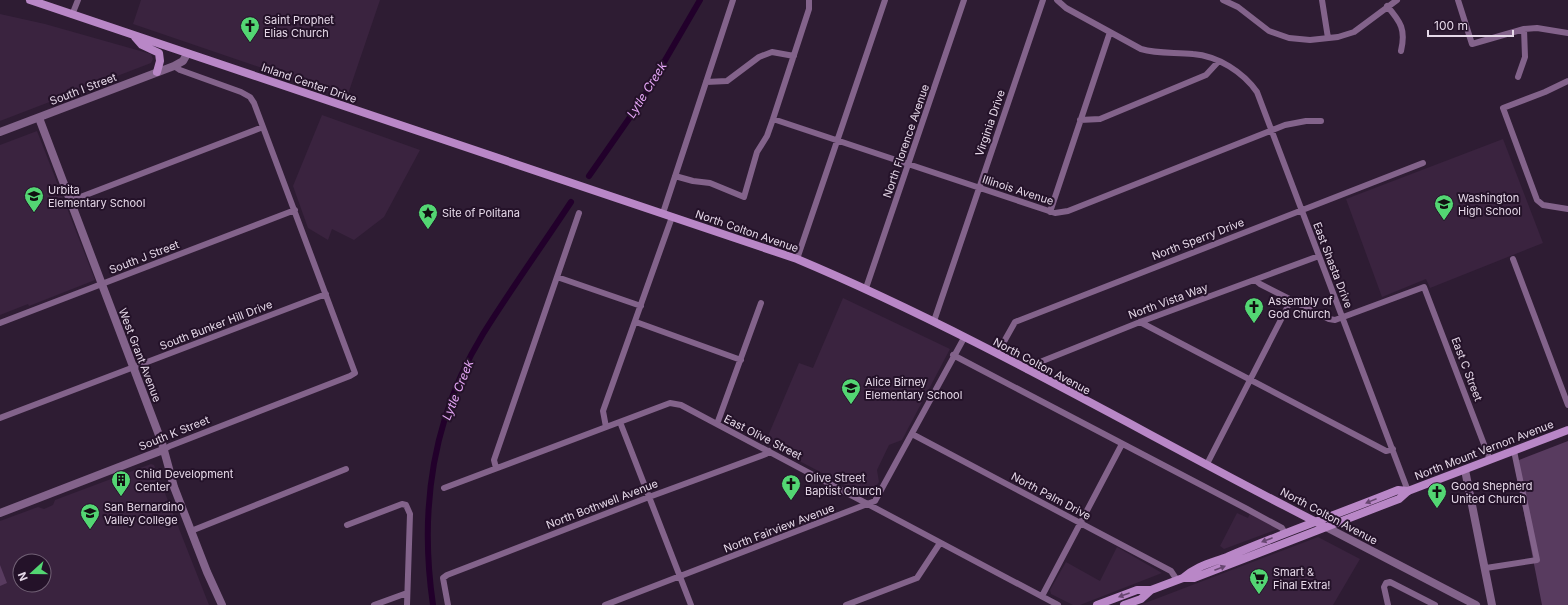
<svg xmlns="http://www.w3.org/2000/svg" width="1568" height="605" font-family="Inter,sans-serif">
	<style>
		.built { fill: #3a233f; fill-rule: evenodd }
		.green { fill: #583b5f }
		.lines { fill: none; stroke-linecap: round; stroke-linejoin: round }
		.canal { stroke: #22002b; stroke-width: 6 }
		.minor { stroke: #83638b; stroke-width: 6 }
		.tertiary { stroke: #83638b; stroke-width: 8 }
		.secondary { stroke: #b987c7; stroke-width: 8 }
		.oneway { fill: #674770 }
		.labels { text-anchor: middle; stroke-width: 4; stroke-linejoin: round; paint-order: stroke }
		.poi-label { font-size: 11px; fill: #e6d9e9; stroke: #241229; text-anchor: start }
		.street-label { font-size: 11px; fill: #e6d9e9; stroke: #241229 }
		.water-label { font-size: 12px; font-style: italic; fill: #e5a6f6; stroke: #241229 }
	</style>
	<rect width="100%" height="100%" fill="#2e1c33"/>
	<path class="built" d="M141,0H380L347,97L133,24Z
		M0,14L45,24L151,54L153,59L151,63L0,121Z
		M322,115L420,150L384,217L354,240L332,229L328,240L308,228L293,186Z
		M37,131L95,280L29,306L28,304L0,315V145Z
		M1503,139L1543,243L1430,288L1426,279L1382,297L1346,199Z
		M843,298L950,349L902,440L889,445L877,470L879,482L868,497L765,443L799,363L813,368Z
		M151,464L154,465L209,605H0V521L38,507L44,509L53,505L55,500ZM20,561H44V585H20Z
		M1237,513L1248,518L1250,513L1278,529L1224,549L1220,546Z
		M1318,537L1360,559L1333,605H1140Z
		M1117,547L1162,573L1080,605H1073L1051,594L1050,590L1066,562L1100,581Z"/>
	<path class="green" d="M1568,441V605H1542L1514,462Z
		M0,565L7,583L0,586Z"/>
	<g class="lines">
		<path class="canal" d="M589,176L642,100L700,0
			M433,605C419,509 432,418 483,334C511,289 542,246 571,202"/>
		<path class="minor" d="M1057,0L1066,8L1141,49C1158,54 1175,52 1193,54C1218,56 1243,72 1257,92L1408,491
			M1223,0L1238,7L1269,31L1289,38L1310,40L1338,37L1354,32L1397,0
			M1322,0L1328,38
			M1458,0L1472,44L1524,29L1537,28L1568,33
			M1387,6C1401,22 1406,30 1401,51
			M72,15L78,0
			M1518,77L1525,57L1524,29
			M1568,81L1545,92L1503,108L1537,200L1543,205L1568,209
			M706,82L727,81L759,57L772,52L794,56
			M773,119L1055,213L1068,211L1285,125L1306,121H1321
			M1080,120L1100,119L1206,75L1218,62
			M675,176L693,181L710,183L744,197L757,152L767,136L773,119L809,9V0
			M70,201L263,127
			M1050,212L1110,32
			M663,213L733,0
			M797,259L885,0
			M1513,259L1568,405
			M557,277L641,306
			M1255,280L1260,284L1329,319L1335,320L1424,287L1490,460
			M866,288L964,0
			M934,321L1043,0
			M636,322L741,360
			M1140,322L1386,451L1393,449
			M0,323L295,210
			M997,354L1015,322L1423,163
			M953,355L1247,509L1282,528L1285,533
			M1027,370L1035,364L1140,322L1319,256
			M0,418L326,294
			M620,422L691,605
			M717,424L761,303
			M606,427L603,411L672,217
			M912,434L1171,571L1177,580
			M163,450L170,446L350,376L355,373L254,103L250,97L241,92L180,70L174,66
			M1207,464L1291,300
			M496,468L494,460L579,213
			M444,488L670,403L681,405L1058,605
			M347,525L402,504L406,505L410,514L407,605
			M191,531L346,469
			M1486,568L1537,560L1514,451
			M1042,596L1122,444
			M374,605L407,593
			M448,605L443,578L447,575L649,497L766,454L769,451
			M605,605L875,501L964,338
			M846,605L917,578L940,543
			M1388,605L1384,587L1386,583L1390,582L1435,605"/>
		<path class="tertiary" d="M39,118L162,443L174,487L207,572L222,605
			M0,132L174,66L183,61L187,54
			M1465,470L1492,605
			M0,513L163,450
			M1326,527L1476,605"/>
		<path class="secondary" d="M30,0L797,259C980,336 1150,438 1326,527
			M135,37L142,45L159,53L160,61L157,72
			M1183,578C1196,566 1211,563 1227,557C1283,533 1341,513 1398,490L1408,491
			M1097,605L1137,590H1151L1183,578H1194L1391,502L1399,499L1408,491L1568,430
			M1124,605L1141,599L1151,590"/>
	</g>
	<defs><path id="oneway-solid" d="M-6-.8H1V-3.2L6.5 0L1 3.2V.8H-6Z"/></defs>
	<g class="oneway">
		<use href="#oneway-solid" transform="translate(1371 501) rotate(158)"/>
		<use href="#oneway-solid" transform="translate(1267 540) rotate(159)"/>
		<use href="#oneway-solid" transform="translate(1220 568) rotate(-21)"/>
		<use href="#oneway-solid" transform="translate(1124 595) rotate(160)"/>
	</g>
	<defs>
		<symbol id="church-pin" viewBox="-11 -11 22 30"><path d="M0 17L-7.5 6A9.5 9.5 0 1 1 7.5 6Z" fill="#53d673" stroke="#241229"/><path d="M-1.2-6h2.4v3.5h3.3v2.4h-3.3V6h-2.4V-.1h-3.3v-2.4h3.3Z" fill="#111"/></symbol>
		<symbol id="school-pin" viewBox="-11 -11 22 30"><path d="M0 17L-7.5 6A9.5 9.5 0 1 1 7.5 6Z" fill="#53d673" stroke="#241229"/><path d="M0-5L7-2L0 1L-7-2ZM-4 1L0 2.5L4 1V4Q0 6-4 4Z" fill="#111"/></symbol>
		<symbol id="sight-pin" viewBox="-11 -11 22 30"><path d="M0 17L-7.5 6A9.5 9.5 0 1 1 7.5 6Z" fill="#53d673" stroke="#241229"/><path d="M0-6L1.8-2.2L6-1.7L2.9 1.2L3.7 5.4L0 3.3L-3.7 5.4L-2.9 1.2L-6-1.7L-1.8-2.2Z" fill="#111"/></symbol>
		<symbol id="building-pin" viewBox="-11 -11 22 30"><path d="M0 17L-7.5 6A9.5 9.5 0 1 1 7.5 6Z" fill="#53d673" stroke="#241229"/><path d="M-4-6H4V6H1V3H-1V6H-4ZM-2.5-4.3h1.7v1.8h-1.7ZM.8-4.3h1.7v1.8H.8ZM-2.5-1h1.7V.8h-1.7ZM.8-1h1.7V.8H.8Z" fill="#111"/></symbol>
		<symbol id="university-pin" viewBox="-11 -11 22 30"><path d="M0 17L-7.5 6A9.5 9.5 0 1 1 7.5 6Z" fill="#53d673" stroke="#241229"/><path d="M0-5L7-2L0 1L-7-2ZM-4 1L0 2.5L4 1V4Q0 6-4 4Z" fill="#111"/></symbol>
		<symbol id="supermarket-pin" viewBox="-11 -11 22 30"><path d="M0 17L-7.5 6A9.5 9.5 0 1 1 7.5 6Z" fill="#53d673" stroke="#241229"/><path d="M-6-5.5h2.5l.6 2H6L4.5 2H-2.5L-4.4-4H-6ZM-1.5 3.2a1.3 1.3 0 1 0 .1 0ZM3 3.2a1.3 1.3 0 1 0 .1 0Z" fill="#111"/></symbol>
	</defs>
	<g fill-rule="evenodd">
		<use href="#church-pin" x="239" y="15" width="22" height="30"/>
		<use href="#school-pin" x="23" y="185" width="22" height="30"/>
		<use href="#school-pin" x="1433" y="193" width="22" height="30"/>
		<use href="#sight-pin" x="417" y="202" width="22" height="30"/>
		<use href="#church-pin" x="1243" y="296" width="22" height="30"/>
		<use href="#school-pin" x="840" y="377" width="22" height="30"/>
		<use href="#building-pin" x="110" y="469" width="22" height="30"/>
		<use href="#church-pin" x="780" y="473" width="22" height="30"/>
		<use href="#church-pin" x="1426" y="481" width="22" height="30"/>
		<use href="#university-pin" x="79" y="502" width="22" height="30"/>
		<use href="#supermarket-pin" x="1248" y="567" width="22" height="30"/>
	</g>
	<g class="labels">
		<g class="poi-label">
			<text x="264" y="24">Saint Prophet<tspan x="264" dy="13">Elias Church</tspan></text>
			<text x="48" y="194">Urbita<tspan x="48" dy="13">Elementary School</tspan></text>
			<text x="1458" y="202">Washington<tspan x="1458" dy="13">High School</tspan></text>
			<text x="442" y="217">Site of Politana</text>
			<text x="1268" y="305">Assembly of<tspan x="1268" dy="13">God Church</tspan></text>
			<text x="865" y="386">Alice Birney<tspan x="865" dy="13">Elementary School</tspan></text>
			<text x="135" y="478">Child Development<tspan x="135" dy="13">Center</tspan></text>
			<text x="805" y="482">Olive Street<tspan x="805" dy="13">Baptist Church</tspan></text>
			<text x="1451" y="490">Good Shepherd<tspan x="1451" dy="13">United Church</tspan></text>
			<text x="104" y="511">San Bernardino<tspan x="104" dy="13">Valley College</tspan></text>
			<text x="1273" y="576">Smart &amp;<tspan x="1273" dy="13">Final Extra!</tspan></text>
		</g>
		<g class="street-label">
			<text transform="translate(309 83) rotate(19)" y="4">Inland Center Drive</text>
			<text transform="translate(83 89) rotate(-21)" y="4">South I Street</text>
			<text transform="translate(990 123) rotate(-71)" y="4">Virginia Drive</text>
			<text transform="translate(906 141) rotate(-71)" y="4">North Florence Avenue</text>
			<text transform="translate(1018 190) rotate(18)" y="4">Illinois Avenue</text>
			<text transform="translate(747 231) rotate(19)" y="4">North Colton Avenue</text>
			<text transform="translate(1198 239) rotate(-21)" y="4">North Sperry Drive</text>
			<text transform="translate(144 257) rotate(-21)" y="4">South J Street</text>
			<text transform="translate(1333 265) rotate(69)" y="4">East Shasta Drive</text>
			<text transform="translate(1168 301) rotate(-20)" y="4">North Vista Way</text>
			<text transform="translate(216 325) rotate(-21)" y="4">South Bunker Hill Drive</text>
			<text transform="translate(140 355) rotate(69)" y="4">West Grant Avenue</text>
			<text transform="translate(1042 366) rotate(28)" y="4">North Colton Avenue</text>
			<text transform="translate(1467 369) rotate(69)" y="4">East C Street</text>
			<text transform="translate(174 433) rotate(-22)" y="4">South K Street</text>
			<text transform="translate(763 437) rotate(27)" y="4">East Olive Street</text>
			<text transform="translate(1484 450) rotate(-21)" y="4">North Mount Vernon Avenue</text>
			<text transform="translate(1051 496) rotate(28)" y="4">North Palm Drive</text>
			<text transform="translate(602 504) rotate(-21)" y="4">North Bothwell Avenue</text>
			<text transform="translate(1329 516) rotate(28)" y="4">North Colton Avenue</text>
			<text transform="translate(779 528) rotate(-21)" y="4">North Fairview Avenue</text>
		</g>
		<g class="water-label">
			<text transform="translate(647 90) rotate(-58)" y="4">Lytle Creek</text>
			<text transform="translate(458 390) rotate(-68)" y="4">Lytle Creek</text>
		</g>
	</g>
	<g transform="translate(32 573) rotate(249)"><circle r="19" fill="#241229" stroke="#726276"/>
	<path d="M0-3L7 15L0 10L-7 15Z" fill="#53d673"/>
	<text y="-6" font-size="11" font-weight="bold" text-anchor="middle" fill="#e6d9e9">N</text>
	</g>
	<path d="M1428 30v6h85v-6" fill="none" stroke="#e6d9e9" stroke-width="2"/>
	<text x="1434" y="30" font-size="12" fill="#e6d9e9" stroke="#241229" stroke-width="3" paint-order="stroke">100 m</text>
</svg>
